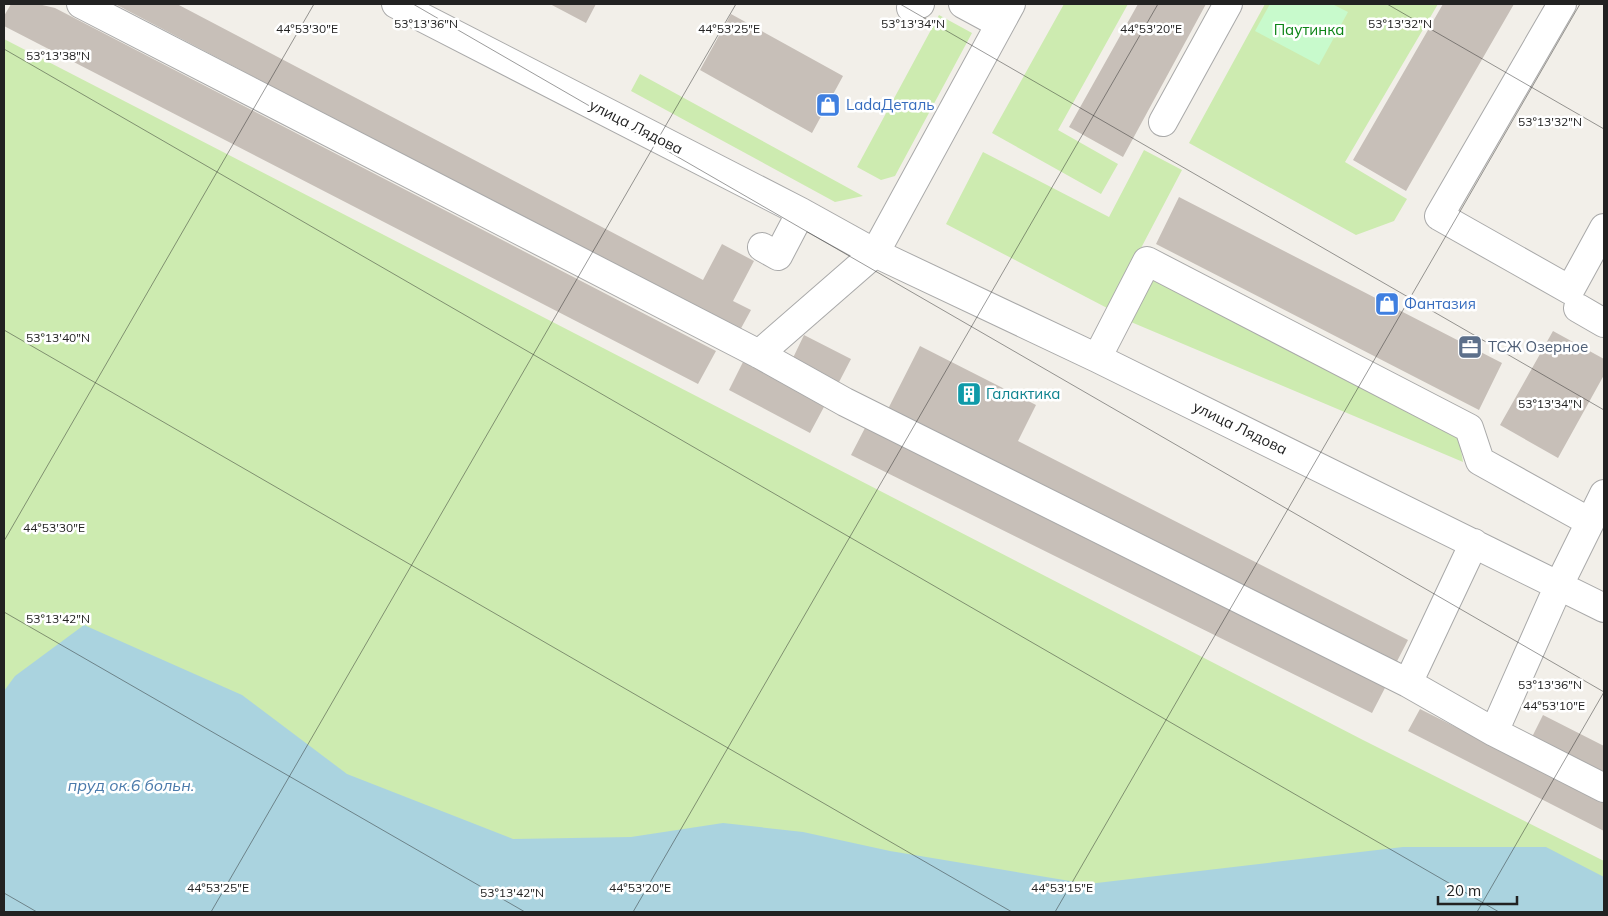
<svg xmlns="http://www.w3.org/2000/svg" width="1608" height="916" font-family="Mulish,sans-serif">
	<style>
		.grass { fill: #cdebb0 }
		.park { fill: #c8facc }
		.water { fill: #aad3df }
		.building { fill: #c7bfb8 }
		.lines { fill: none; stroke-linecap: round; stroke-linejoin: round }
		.minor-casing { stroke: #a9a9a9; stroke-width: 30 }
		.minor { stroke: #fff; stroke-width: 28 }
		.ticks { fill: none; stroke: #222; stroke-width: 1; stroke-opacity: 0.45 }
		.labels { text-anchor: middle; stroke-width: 5; stroke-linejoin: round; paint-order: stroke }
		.park-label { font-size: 15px; fill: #0c8416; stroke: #fff }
		.shop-label { font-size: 15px; fill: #366cbe; stroke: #fff; text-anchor: start }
		.street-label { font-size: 15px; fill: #222; stroke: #fff }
		.service-label { font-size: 15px; fill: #4e5e75; stroke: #fff; text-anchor: start }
		.culture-label { font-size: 15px; fill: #0d838f; stroke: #fff; text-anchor: start }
		.water-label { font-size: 16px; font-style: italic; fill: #4a7aab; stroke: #fff }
		.ticks-label { font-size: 12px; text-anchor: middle; fill: #222; stroke: #fff; stroke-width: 5; stroke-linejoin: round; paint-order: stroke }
	</style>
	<rect width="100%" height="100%" fill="#f2efe9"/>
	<path class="grass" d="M1064,4H1128L1058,130L1118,164L1101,194L992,133Z
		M1265,4H1438L1345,162L1407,199L1394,221L1356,235L1189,143Z
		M939,15L972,33L895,176L881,180L857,167Z
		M4,39L1363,740L1604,861V912H4Z
		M640,74L863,196L835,202L631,91Z
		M1144,150L1182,170L1109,309L946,224L983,152L1109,217Z
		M1154,277L1458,432L1463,462L1131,322Z"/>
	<path class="park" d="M1270,4H1332L1348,12L1319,65L1255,31Z"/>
	<path class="water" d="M84,625L242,695L347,774L513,839L631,837L723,823L803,832L890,851L1088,884L1403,847H1546L1604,877V912H4V691L15,676Z"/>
	<path class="building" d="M11,4H38L55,8L716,351L698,384L4,26V16Z
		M115,4H177L703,280L722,244L754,261L733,301L751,310L739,332Z
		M550,4H596L586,23Z
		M1138,4H1206L1123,157L1069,127Z
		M1443,4H1514L1406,191L1353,160Z
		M731,14L843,76L812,133L700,70Z
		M1179,197L1502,363L1479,410L1156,244Z
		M1553,331L1604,359V375L1558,458L1500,425Z
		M804,335L851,359L838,384L792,360Z
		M920,346L1036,405L1018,441L1408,640L1394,667L888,409Z
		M743,362L825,405L810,433L729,390Z
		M866,426L1387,684L1372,713L851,455Z
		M1420,709L1604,802V831L1408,731Z
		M1543,715L1604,746V774L1532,737Z"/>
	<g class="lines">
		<defs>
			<path id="minor" d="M81,4L759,354L845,402L1408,683L1494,732L1604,788
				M396,4L801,212L875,253L1097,358L1604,608
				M963,4L1000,24
				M1562,4L1439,216L1570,290L1604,228
				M911,8L920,4
				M1163,122L1228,4
				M762,247L778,256L801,212
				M1578,308L1604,323
				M759,354L875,253L1011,4
				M1097,358L1147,261L1469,428L1480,461L1590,522
				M1408,683L1474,543
				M1494,732L1559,585L1604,494"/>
		</defs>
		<use href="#minor" class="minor-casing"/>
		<use href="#minor" class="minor"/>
	</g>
	<path class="ticks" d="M413,4L1604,692M900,4L1604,410M1387,4L1604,129M4,49L1499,912M4,330L1012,912M4,541L314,4M4,612L525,912M4,893L37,912M211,912L736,4M633,912L1158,4M1055,912L1580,4M1477,912L1604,692"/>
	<defs>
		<symbol id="shop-square" viewBox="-11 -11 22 22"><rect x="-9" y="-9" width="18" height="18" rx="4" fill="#3f7fe0" stroke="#fff"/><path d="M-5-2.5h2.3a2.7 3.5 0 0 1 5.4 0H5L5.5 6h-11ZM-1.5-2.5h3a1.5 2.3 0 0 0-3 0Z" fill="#fff"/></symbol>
		<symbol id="office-square" viewBox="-11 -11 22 22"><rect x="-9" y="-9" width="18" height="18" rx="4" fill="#5c6f8a" stroke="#fff"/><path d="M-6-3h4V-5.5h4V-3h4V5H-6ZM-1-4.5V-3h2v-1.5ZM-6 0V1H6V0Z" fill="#fff"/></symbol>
		<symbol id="building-square" viewBox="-11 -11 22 22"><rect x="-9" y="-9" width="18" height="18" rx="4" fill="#0f9aa8" stroke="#fff"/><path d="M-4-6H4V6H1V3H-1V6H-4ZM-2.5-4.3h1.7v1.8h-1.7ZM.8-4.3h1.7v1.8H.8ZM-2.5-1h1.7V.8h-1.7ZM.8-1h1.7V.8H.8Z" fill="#fff"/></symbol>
	</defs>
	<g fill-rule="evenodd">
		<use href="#shop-square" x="814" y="91" width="28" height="28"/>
		<use href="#shop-square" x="1373" y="290" width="28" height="28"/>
		<use href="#office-square" x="1456" y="333" width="28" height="28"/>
		<use href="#building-square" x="955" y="380" width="28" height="28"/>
	</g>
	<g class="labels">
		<g class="park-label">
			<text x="1309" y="35">Паутинка</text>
		</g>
		<g class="shop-label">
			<text x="846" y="110">LadaДеталь</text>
			<text x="1404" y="309">Фантазия</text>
		</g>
		<g class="street-label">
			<text transform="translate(636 127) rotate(27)" y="5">улица Лядова</text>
			<text transform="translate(1240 428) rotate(26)" y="5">улица Лядова</text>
		</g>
		<g class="service-label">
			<text x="1488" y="352">ТСЖ Озерное</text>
		</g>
		<g class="culture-label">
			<text x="986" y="399">Галактика</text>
		</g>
		<g class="water-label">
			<text x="131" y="791">пруд ок.6 больн.</text>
		</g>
	</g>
	<g class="ticks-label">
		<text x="426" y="28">53°13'36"N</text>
		<text x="913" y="28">53°13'34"N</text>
		<text x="1400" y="28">53°13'32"N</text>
		<text x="307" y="33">44°53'30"E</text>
		<text x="729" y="33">44°53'25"E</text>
		<text x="1151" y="33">44°53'20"E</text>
		<text x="58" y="60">53°13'38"N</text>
		<text x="1550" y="126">53°13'32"N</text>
		<text x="58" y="342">53°13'40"N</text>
		<text x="1550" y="408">53°13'34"N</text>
		<text x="54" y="532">44°53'30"E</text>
		<text x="58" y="623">53°13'42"N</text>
		<text x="1550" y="689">53°13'36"N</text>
		<text x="1554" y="710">44°53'10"E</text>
		<text x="218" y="892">44°53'25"E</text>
		<text x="640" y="892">44°53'20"E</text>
		<text x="1062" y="892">44°53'15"E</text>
		<text x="512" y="897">53°13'42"N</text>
	</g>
	<rect width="1608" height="916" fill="none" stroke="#222222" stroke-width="10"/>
	<path d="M1438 896v8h79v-8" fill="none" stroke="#222222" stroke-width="2.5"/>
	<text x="1446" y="896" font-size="15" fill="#222222" stroke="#ffffff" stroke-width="4" paint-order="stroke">20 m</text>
</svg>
